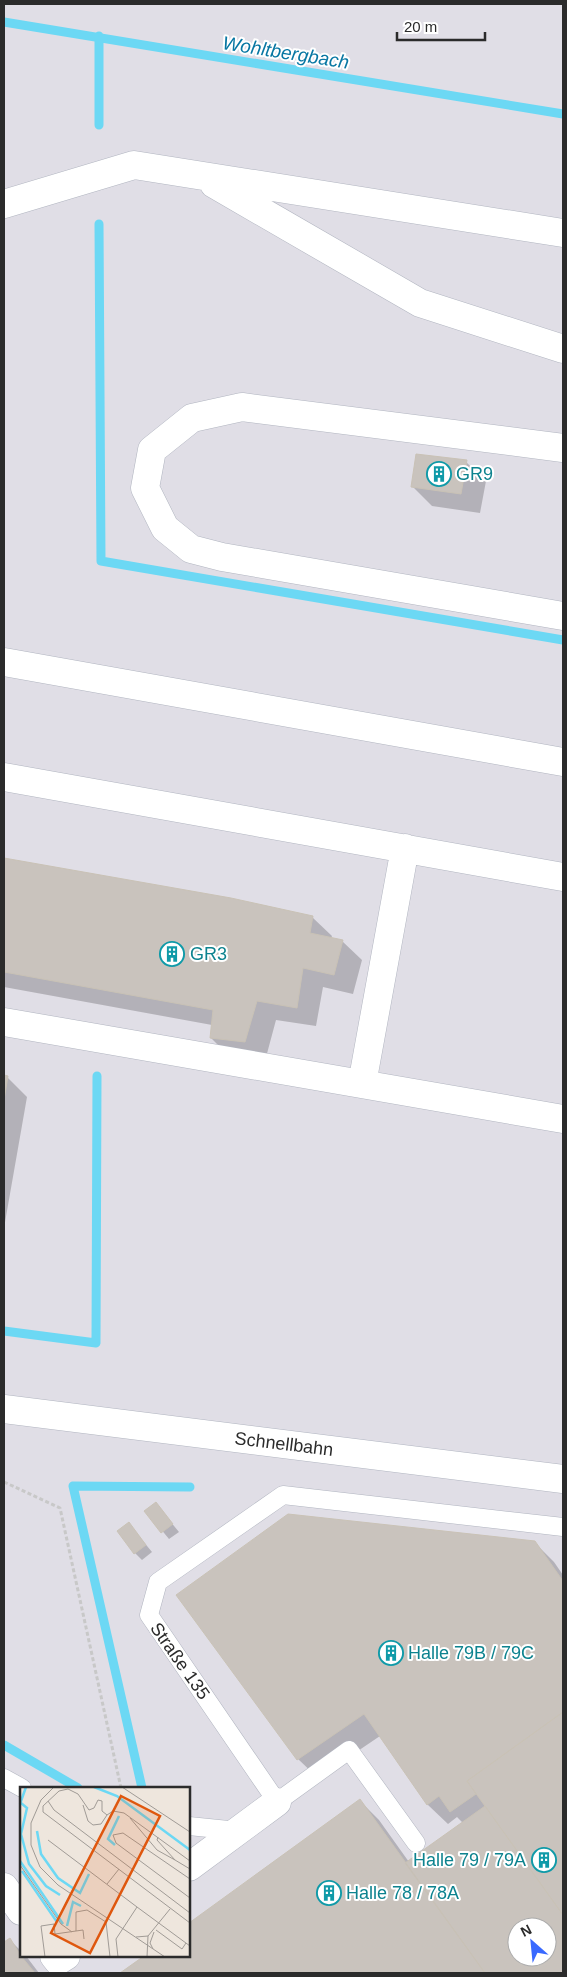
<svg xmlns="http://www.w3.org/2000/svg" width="567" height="1977" font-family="Helvetica,sans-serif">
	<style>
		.industrial { fill: #e0dee6; fill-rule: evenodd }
		.shadow { fill: #0003; fill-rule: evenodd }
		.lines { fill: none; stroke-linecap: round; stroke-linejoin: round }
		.stream { stroke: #6cd8f4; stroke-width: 9 }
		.building { fill: #c9c3bd; stroke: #c9c2b6; fill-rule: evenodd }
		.service-casing { stroke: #b1b5c0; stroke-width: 19 }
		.minor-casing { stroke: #b1b5c0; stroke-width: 29 }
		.path { stroke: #c8c8c8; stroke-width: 3; stroke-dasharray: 4 2.5; stroke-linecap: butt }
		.service { stroke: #fff; stroke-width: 18 }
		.minor { stroke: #fff; stroke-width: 28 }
		.labels { text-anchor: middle; stroke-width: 4; stroke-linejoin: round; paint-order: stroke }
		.culture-label { font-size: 18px; fill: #0d838f; stroke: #fff; text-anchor: start }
		.street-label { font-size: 18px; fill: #2b2b2b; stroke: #fff }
		.water-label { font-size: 19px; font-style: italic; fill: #0877a3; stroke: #fff }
		.inset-river { fill: none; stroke: #6cd8f4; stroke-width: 2.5 }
		.inset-road { fill: none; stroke: #a09b96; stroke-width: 1 }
		.view { fill: #df570e; fill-opacity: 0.15; stroke: #df570e; stroke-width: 2.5 }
		.inset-edge { fill: none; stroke: #2b2b2b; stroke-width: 2.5 }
	</style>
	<rect width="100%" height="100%" fill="#eee6dd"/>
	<path class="industrial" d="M4,4H563V1973H4ZM21,1788H189V1956H21ZM517,1927H547V1957H517Z"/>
	<path class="shadow" d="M466,462L486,481L480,513L432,506L413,487Z
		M4,859L231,899L312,917L332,936L331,939L342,941L362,960L353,994L323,987L316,1026L276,1020L265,1061L230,1057L211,1038L212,1025L4,987Z
		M4,1076L7,1077L27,1097L4,1228Z
		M156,1504L179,1532L169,1539L146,1511Z
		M129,1524L152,1552L142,1560L135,1553Z
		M534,1542L554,1562L563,1575V1973H122L146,1956H189V1925L360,1801L379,1820L409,1862L463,1823L457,1817L448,1824L428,1805L380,1736L318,1778L298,1759ZM517,1927H547V1957H517Z
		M10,1940L21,1951V1956H26L39,1973H4V1944Z"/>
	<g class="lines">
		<path class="stream" d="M4,22L563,114
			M99,36V125
			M99,224L101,561L563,640
			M4,1331L96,1343L97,1076
			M4,1745L78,1788
			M142,1788L73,1486L190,1487"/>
	</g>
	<path class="building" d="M416,454L467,460L461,494L411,487Z
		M4,858L231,898L313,916L310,933L343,940L334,975L303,968L297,1008L257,1001L245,1042L210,1038L213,1010L4,972Z
		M4,1075L8,1076L4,1100Z
		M156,1502L173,1524L161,1533L144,1511Z
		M288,1514L535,1541L563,1581V1712L467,1781L476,1794L450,1812L439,1796L427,1805L364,1714L297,1760L176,1595Z
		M129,1522L146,1545L134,1554L117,1531Z
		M563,1712V1915L467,1781Z
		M360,1799L485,1973H120L144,1956H189V1923Z
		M485,1806L563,1915V1973H485L405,1863ZM517,1927H547V1957H517Z
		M10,1938L21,1956L35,1973H4V1942Z"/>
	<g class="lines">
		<defs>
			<path id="service" d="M4,1778L22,1788
				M189,1826L238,1831
				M416,1843L349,1750L277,1802L149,1615L158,1582L283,1495L563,1527"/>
			<path id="minor" d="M214,184L420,303L563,349
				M4,204L134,165L563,233
				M563,448L242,407L192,418L152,450L145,488L165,528L191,549L222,557L563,616
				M4,662L563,762
				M4,777L563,877
				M4,1022L563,1119
				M362,1084L405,848
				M4,1409L563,1479
				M189,1867L277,1802
				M4,1887L21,1911
				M54,1956L58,1961L66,1956"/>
		</defs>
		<use href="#service" class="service-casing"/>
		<use href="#minor" class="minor-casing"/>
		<path class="path" d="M4,1482L60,1508L121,1788"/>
		<use href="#service" class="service"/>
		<use href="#minor" class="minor"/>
	</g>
	<defs>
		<symbol id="building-ring" viewBox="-11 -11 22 22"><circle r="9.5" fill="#fff" stroke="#0f9aa8" stroke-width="1.5"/><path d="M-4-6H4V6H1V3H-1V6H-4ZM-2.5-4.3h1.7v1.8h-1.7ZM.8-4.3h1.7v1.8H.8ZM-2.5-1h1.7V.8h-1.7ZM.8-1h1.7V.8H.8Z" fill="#0f9aa8"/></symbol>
	</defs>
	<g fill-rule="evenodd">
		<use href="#building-ring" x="425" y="460" width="28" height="28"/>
		<use href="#building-ring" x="158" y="940" width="28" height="28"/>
		<use href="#building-ring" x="377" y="1639" width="28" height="28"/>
		<use href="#building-ring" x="530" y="1846" width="28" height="28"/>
		<use href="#building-ring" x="315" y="1879" width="28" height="28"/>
	</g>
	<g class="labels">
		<g class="culture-label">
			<text x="456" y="480">GR9</text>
			<text x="190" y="960">GR3</text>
			<text x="408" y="1659">Halle 79B / 79C</text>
			<text x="526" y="1866" text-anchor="end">Halle 79 / 79A</text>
			<text x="346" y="1899">Halle 78 / 78A</text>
		</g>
		<g class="street-label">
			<text transform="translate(284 1444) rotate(7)" y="6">Schnellbahn</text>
			<text transform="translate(180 1661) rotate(55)" y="6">Straße 135</text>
		</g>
		<g class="water-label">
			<text transform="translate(286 52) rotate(9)" y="7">Wohltbergbach</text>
		</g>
	</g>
	<g transform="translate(20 1787)">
		<rect width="170" height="170" fill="#eee6dd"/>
		<path class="inset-river" d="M74,0L97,9L170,63M1,16L7,21L1,47L9,77L26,99L40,108M0,17L6,0M17,44L21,67L38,91L60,106L69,87M95,58L88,52L99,29M0,74L43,137M2,84L37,135M47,139L53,115L61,119"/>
		<path class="inset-road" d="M34,0L21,13L11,36V58L20,80L38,98L145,170M102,0L170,45M28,14L34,23L170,126M63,18L68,34L73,38L81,37L87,28M110,31L137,63L155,73M138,50L137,53L155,73L170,82M28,53L117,120M170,74L104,26L93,24L87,28L82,24V14L78,13L74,21L69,23L58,7L48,2L39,4L23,19V25L170,136M0,78L41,137L52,145M170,92L103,46L93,48L96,56L170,111M87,97L99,82M136,143L162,162L166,156M56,144V125L67,123L86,135L90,170M116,150L128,149L150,122M133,162L130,156L134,145M25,170L21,139L34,137L35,147L63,143L64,152M98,170L96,152L117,120L170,159M127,170L128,149"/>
		<path class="view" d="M101,9L140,29L70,166L31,146Z"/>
		<rect width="170" height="170" class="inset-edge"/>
	</g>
	<rect width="567" height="1977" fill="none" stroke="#2b2b2b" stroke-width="10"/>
	<g transform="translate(532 1942) rotate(333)"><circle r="24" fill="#ffffff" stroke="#aaaaaa"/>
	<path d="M0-4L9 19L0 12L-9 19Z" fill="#3969ff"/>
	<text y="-8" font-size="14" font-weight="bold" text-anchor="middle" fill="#2b2b2b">N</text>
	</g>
	<path d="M397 32v8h88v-8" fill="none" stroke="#2b2b2b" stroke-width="2.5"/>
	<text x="404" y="32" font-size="15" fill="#2b2b2b" stroke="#ffffff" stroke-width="4" paint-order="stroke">20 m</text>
</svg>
